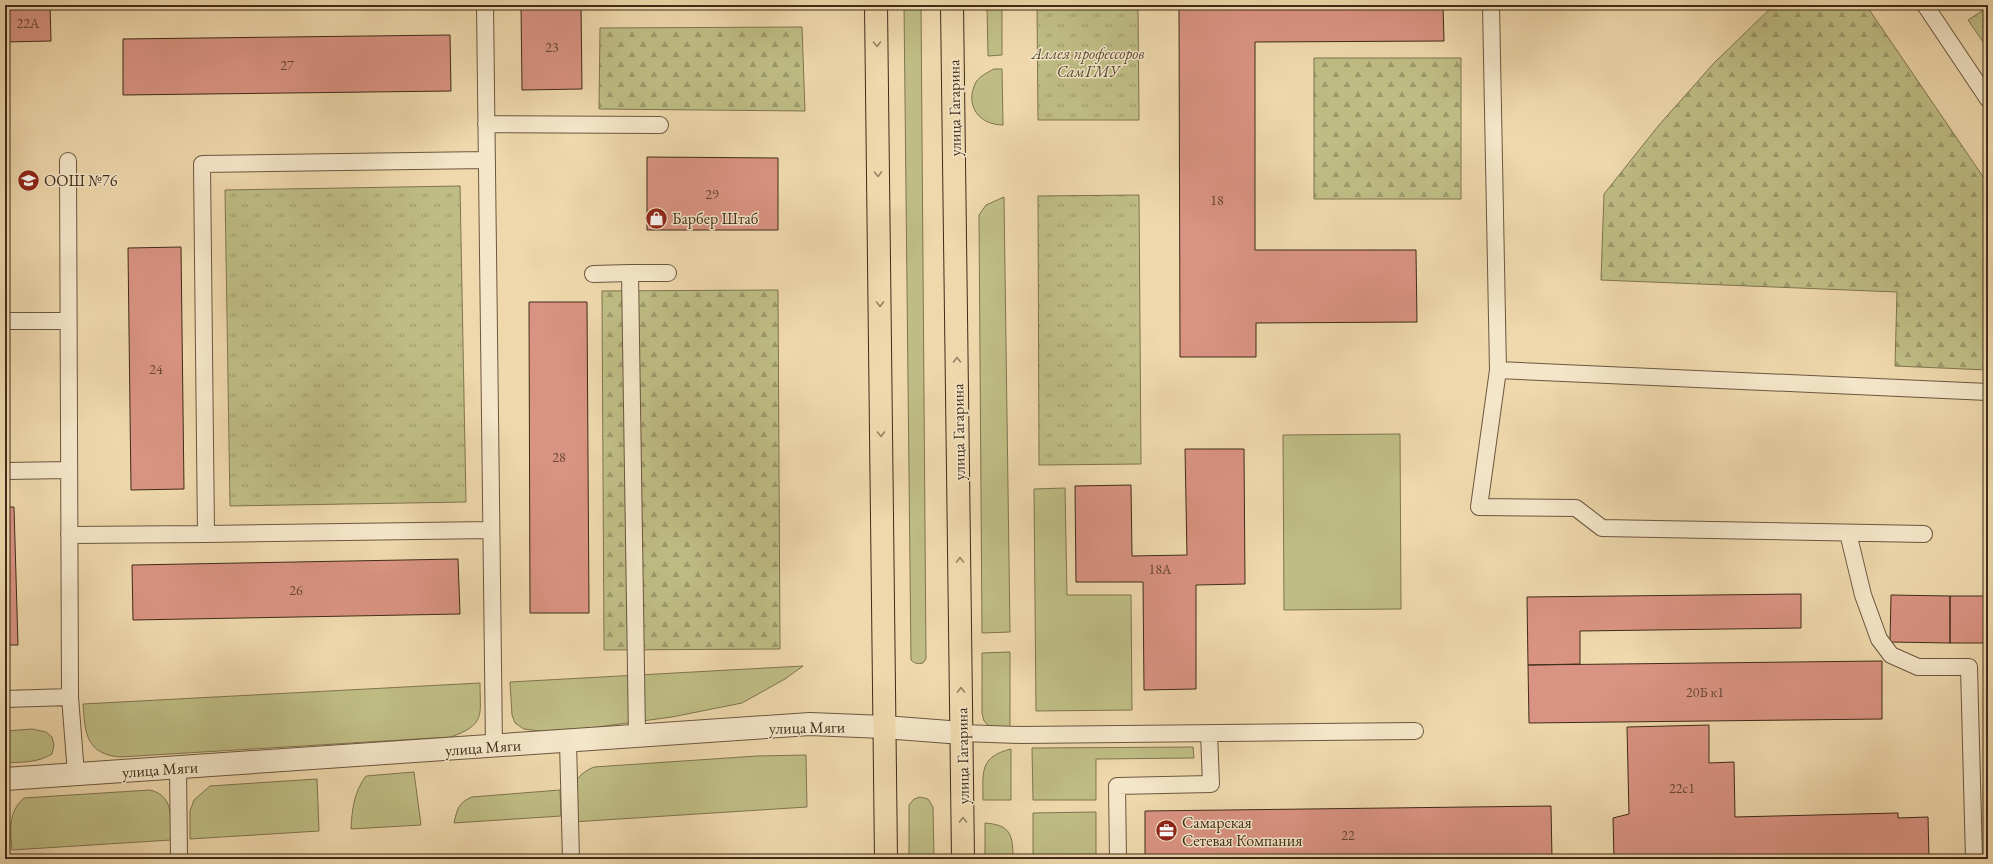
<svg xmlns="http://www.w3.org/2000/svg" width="1993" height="864" font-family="'EB Garamond',serif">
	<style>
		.grass { fill: #bfbd85; stroke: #80744f }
		.forest { fill: url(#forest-firs); stroke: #80744f }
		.park { fill: url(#park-tufts); stroke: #80744f }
		.building { fill: #d99382; stroke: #402c19 }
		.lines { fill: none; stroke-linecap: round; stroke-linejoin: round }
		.lane-casing { stroke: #6c573e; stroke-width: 18 }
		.street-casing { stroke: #6c573e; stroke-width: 24 }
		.primary-casing { stroke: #402c19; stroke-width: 24 }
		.lane { stroke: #f4e6c9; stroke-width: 16 }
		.street { stroke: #f4e6c9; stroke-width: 22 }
		.primary { stroke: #eed8ac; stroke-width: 22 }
		.oneway { stroke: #978262 }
		.labels { text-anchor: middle; stroke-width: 3; stroke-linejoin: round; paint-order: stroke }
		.number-label { font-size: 14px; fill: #664633 }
		.park-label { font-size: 16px; font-style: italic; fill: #59492f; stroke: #f4e6c9 }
		.street-label { font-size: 16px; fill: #402c19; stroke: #f4e6c9 }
		.poi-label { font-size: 16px; fill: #402c19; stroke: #f4e6c9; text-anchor: start }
	</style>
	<defs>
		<pattern id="forest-firs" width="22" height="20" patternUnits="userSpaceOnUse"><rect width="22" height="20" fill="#bfbd85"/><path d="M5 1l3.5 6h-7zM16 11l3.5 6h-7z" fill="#9d9a6c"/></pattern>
		<pattern id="park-tufts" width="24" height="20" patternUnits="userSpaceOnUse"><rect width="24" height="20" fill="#bfbd85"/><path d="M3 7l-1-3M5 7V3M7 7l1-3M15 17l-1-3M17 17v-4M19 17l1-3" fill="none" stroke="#9d9a6c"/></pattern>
	</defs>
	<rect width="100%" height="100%" fill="#eed8ac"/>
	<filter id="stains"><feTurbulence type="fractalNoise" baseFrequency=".005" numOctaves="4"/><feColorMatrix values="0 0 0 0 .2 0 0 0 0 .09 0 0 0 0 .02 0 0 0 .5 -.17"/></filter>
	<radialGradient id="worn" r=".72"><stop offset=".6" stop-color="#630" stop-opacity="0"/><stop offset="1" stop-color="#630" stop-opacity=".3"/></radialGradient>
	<path class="grass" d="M904,5H921L926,659L923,663C918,664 915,664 911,660Z
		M987,5H1002V55L988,56Z
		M994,69H1002L1003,125C979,125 964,105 976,82C980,76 988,72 994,69Z
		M1004,197L1010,632L982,633L979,215L986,205Z
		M1400,434L1401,609L1284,610L1283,435Z
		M1065,488L1067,595H1131L1132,710L1036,711L1034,489Z
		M1010,652V727L989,726L984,721L982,713V653Z
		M803,666L785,679L742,703L672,717L590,728L540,731L524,729L515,723L512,715L510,682Z
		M480,683C480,716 486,724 451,737L120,757C86,754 85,733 83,704Z
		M32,729L46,732L52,737L54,745L52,754C38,763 21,762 5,763V731Z
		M1193,747L1194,758L1096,759V800H1033L1032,748Z
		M1011,749V800H983C983,772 979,757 1011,749Z
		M806,755L807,807L572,822C573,797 567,778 594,767L757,756Z
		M414,772L421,825L351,829C352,809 354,792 366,776Z
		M317,779L319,831L190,839V811L194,800L210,786Z
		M150,790C175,796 170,819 171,840L12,850C10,830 8,812 24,798Z
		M560,790L561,816L454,823C457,809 459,802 472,797Z
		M920,797L928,799L933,807L934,859H909V805L914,799Z
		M1096,812V859H1033V813Z
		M985,823C1011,825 1013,835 1013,859H985Z"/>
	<path class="forest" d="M1774,5H1866L1988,184V370L1895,366L1897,292L1601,280L1604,194L1659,125L1714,63Z
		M1988,7V49L1968,20Z
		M802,27L805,111L599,109L600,28Z
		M1314,58H1461V199H1314Z
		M778,290L780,649L604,650L602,291Z"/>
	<path class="park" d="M1037,5H1138L1139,120H1038Z
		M460,186L466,502L230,506L225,190Z
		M1139,195L1141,464L1039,465L1038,196Z"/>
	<path class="building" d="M5,5H50L51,41L5,42Z
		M521,5H581L582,89L522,90Z
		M1179,5H1443L1444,41L1255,42V250H1416L1417,322L1256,323V357H1180Z
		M450,35L451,91L123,95V39Z
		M647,157L778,158V230H647Z
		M181,247L184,489L131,490L128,248Z
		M529,302H587L589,613H530Z
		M5,355L8,460H5Z
		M1185,449H1244L1245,584L1196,585V689L1144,690L1143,582H1076L1075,486L1131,485L1132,556L1187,555Z
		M5,507H14L18,645H5Z
		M458,559L460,614L133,620L132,565Z
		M1801,594V628L1580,631V664L1528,665L1527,597Z
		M1891,595L1950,596V643L1890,642Z
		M1950,596H1988V643H1950Z
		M1882,661V719L1529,723L1528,665Z
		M1709,725V763L1734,762L1735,817L1898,813V818L1928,817L1929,859H1614L1613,818L1629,814L1627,727Z
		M1551,806L1552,859H1145V811Z"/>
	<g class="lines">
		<defs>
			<path id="lane" d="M485,5L494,746
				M1491,5L1498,370L1988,392
				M1925,5L1988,99
				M486,124L660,125
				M486,160L202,164L206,534L490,530
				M68,161L70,697L76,774
				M593,274L630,273
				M5,321H67
				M1498,370L1479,507L1576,508L1602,528L1924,534
				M5,471L69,470
				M1848,533L1863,595L1879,639L1891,655L1918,667H1969L1974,859
				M69,535L206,534
				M5,699L70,697
				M962,733L1021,735L1415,731
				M637,737L630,273H668
				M568,742L571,859
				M178,768L179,859
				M1118,859L1117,786L1211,784L1209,733"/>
			<path id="street" d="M5,779L810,724L884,727L962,733"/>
			<path id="primary" d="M876,5L886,859
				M952,5L963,859"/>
		</defs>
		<use href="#lane" class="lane-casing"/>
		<use href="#street" class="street-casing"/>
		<use href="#primary" class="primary-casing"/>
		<use href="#lane" class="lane"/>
		<use href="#street" class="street"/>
		<use href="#primary" class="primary"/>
	</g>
	<defs><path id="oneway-chevron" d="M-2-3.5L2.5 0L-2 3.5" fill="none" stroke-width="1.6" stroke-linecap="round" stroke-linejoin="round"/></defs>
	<g class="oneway">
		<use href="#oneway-chevron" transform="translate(877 44) rotate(89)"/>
		<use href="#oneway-chevron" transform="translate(878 174) rotate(89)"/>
		<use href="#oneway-chevron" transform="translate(880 304) rotate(89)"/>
		<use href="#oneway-chevron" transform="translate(957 360) rotate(-91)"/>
		<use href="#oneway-chevron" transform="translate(881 434) rotate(89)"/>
		<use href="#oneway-chevron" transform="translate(960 560) rotate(-91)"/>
		<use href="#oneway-chevron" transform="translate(961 690) rotate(-91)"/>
		<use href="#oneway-chevron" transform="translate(963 820) rotate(-91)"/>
	</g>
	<defs>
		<symbol id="school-disc" viewBox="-11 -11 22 22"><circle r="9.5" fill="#8f2418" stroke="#f4e6c9"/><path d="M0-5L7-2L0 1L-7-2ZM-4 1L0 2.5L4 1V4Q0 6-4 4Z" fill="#fff"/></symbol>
		<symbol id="shop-disc" viewBox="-11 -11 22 22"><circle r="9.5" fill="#8f2418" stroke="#f4e6c9"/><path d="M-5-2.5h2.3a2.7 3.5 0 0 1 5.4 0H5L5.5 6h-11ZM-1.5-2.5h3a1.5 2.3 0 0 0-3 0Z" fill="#fff"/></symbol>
		<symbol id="office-disc" viewBox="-11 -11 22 22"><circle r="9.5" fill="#8f2418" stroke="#f4e6c9"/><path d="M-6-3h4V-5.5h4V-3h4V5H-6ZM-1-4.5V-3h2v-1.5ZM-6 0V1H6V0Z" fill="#fff"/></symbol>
	</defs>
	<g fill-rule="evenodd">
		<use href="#school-disc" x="16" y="168" width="25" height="25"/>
		<use href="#shop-disc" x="644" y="206" width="25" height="25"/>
		<use href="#office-disc" x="1154" y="818" width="25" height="25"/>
	</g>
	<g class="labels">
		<g class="number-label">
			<text x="28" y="28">22А</text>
			<text x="552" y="52">23</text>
			<text x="287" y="70">27</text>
			<text x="712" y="199">29</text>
			<text x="1217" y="205">18</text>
			<text x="156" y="374">24</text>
			<text x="559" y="462">28</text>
			<text x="1160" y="574">18А</text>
			<text x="296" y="595">26</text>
			<text x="1705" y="697">20Б к1</text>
			<text x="1682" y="793">22с1</text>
			<text x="1348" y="840">22</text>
		</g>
		<g class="park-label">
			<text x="1088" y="59">Аллея профессоров<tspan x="1088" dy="18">СамГМУ</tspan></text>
		</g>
		<g class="street-label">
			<text transform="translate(954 108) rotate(-91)" y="6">улица Гагарина</text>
			<text transform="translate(958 432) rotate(-91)" y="6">улица Гагарина</text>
			<text transform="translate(807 727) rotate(-1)" y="6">улица Мяги</text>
			<text transform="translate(483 747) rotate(-4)" y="6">улица Мяги</text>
			<text transform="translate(962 756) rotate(-91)" y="6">улица Гагарина</text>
			<text transform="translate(160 769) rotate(-4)" y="6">улица Мяги</text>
		</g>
		<g class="poi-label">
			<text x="44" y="186">ООШ №76</text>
			<text x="672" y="224">Барбер Штаб</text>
			<text x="1182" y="828">Самарская<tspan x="1182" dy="18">Сетевая Компания</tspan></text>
		</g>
	</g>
	<rect width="1993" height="864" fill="none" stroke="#eed8ac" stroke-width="20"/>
	<rect x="6" y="6" width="1981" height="852" fill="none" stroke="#402c19" stroke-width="2"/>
	<rect x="10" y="10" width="1973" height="844" fill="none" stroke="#402c19"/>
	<rect width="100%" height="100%" filter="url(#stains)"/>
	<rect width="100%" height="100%" fill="url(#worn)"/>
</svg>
